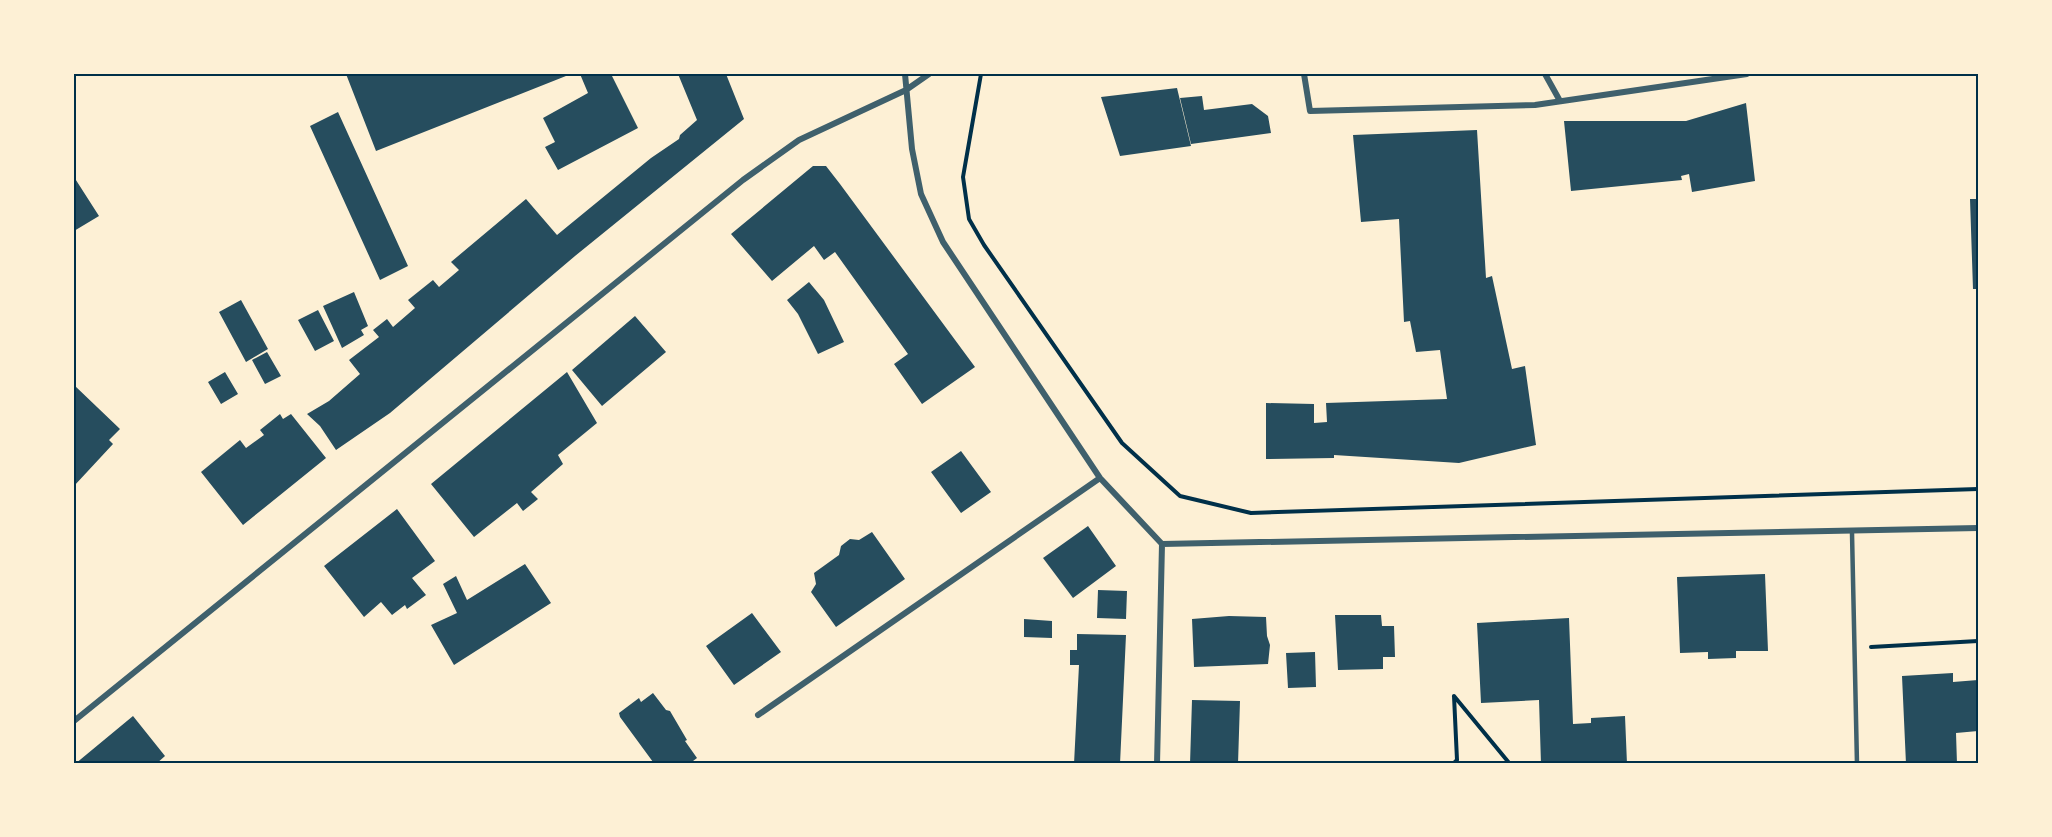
<svg xmlns="http://www.w3.org/2000/svg" width="2052" height="837" font-family="'Roboto Serif',serif">
	<style>
		.building { fill: #264d5e }
		.lines { fill: none; stroke-linecap: round; stroke-linejoin: round }
		.path { stroke: #003049; stroke-width: 4 }
		.service { stroke: #3f606c; stroke-width: 4.5 }
		.minor { stroke: #3f606c; stroke-width: 6 }
		.neatline { fill: none; stroke: #003049; stroke-width: 2 }
	</style>
	<rect width="100%" height="100%" fill="#fdf0d5"/>
	<path class="building" d="M346,74H571L376,151Z
		M580,74H611L638,128L558,170L545,147L555,142L543,118L588,93Z
		M678,74H726L744,119L575,256L390,413L336,450L320,426L307,414L329,401L360,374L349,360L379,337L373,330L387,319L393,327L415,308L408,300L433,280L439,287L459,270L451,262L526,199L557,235L651,158L679,139L680,135L697,120Z
		M1177,88L1191,146L1120,156L1101,97Z
		M1202,96L1204,110L1252,104L1268,116L1271,133L1191,144L1180,98Z
		M1746,103L1755,181L1692,192L1689,174L1681,176L1682,180L1571,191L1564,121H1686Z
		M338,112L408,266L380,280L310,126Z
		M1477,130L1486,278L1492,276L1512,369L1525,366L1536,445L1459,463L1334,455V458L1266,459V403L1314,404V423L1327,422L1326,403L1447,399L1440,350L1416,352L1410,321L1404,322L1399,219L1361,222L1353,135Z
		M813,166H826L840,184L975,367L922,404L894,364L908,354L835,252L824,260L814,246L772,281L731,234Z
		M74,177L99,216L74,231Z
		M1970,199H1978V289H1973Z
		M809,282L824,300L844,342L818,354L798,314L787,300Z
		M354,292L368,326L361,330L364,335L342,348L323,306Z
		M241,300L268,349L246,362L219,312Z
		M318,310L334,341L315,351L298,320Z
		M635,316L666,352L602,406L572,370Z
		M267,352L281,376L265,384L252,360Z
		M225,372L238,394L221,404L208,382Z
		M567,372L597,423L558,455L563,464L531,492L538,499L523,511L517,503L474,537L431,484Z
		M74,385L120,429L109,440L113,444L74,486Z
		M280,414L283,419L291,414L326,458L243,525L201,472L240,440L246,448L264,435L260,430Z
		M961,451L991,492L961,513L931,472Z
		M397,509L435,561L412,578L426,595L407,609L405,605L392,615L381,602L364,617L324,566Z
		M1088,526L1116,566L1073,598L1043,558Z
		M872,532L905,579L836,627L811,592L816,584L814,573L839,555L841,546L850,539L859,540Z
		M525,564L551,603L454,665L431,625L457,613L443,584L456,576L467,600Z
		M1765,574L1768,651H1736V658L1708,659V652L1680,653L1677,577Z
		M1098,590L1127,591L1126,619L1097,618Z
		M752,613L781,652L734,685L706,646Z
		M1335,615H1381L1382,626H1394L1395,657H1383V669L1338,670Z
		M1229,616L1266,617L1267,636L1270,645L1268,664L1194,667L1192,619Z
		M1569,618L1573,724L1591,723V718L1625,716L1627,764H1541L1539,700L1481,703L1477,623Z
		M1024,619L1052,621V638L1024,637Z
		M1077,634L1126,635L1120,764H1074L1079,665H1070V650H1077Z
		M1315,652L1316,687L1288,688L1286,653Z
		M1953,673V682L1978,680V731L1956,733L1957,764H1906L1902,676Z
		M653,693L666,710L670,711L687,740L685,741L697,758L689,764H650L653,762L620,717L619,713L639,698L641,702Z
		M1192,700L1240,701L1238,764H1190Z
		M133,716L165,756L156,764H75Z"/>
	<g class="lines">
		<path class="path" d="M981,74L963,177L969,219L984,245L1122,443L1180,496L1251,513L1978,489
			M1871,647L1978,641
			M1454,696L1510,764
			M1453,764L1457,760L1454,696"/>
		<path class="service" d="M1852,533L1857,764"/>
		<path class="minor" d="M905,74L912,149L921,194L943,242L1100,478L1162,544L1978,528
			M1304,74L1310,111L1535,105L1747,74
			M1545,74L1560,101
			M758,715L1100,478
			M74,721L743,180L799,140L906,90L929,74
			M1157,764L1162,544"/>
	</g>
	<rect width="2052" height="837" fill="none" stroke="#fdf0d5" stroke-width="150"/>
	<rect x="75" y="75" width="1902" height="687" class="neatline"/>
</svg>
